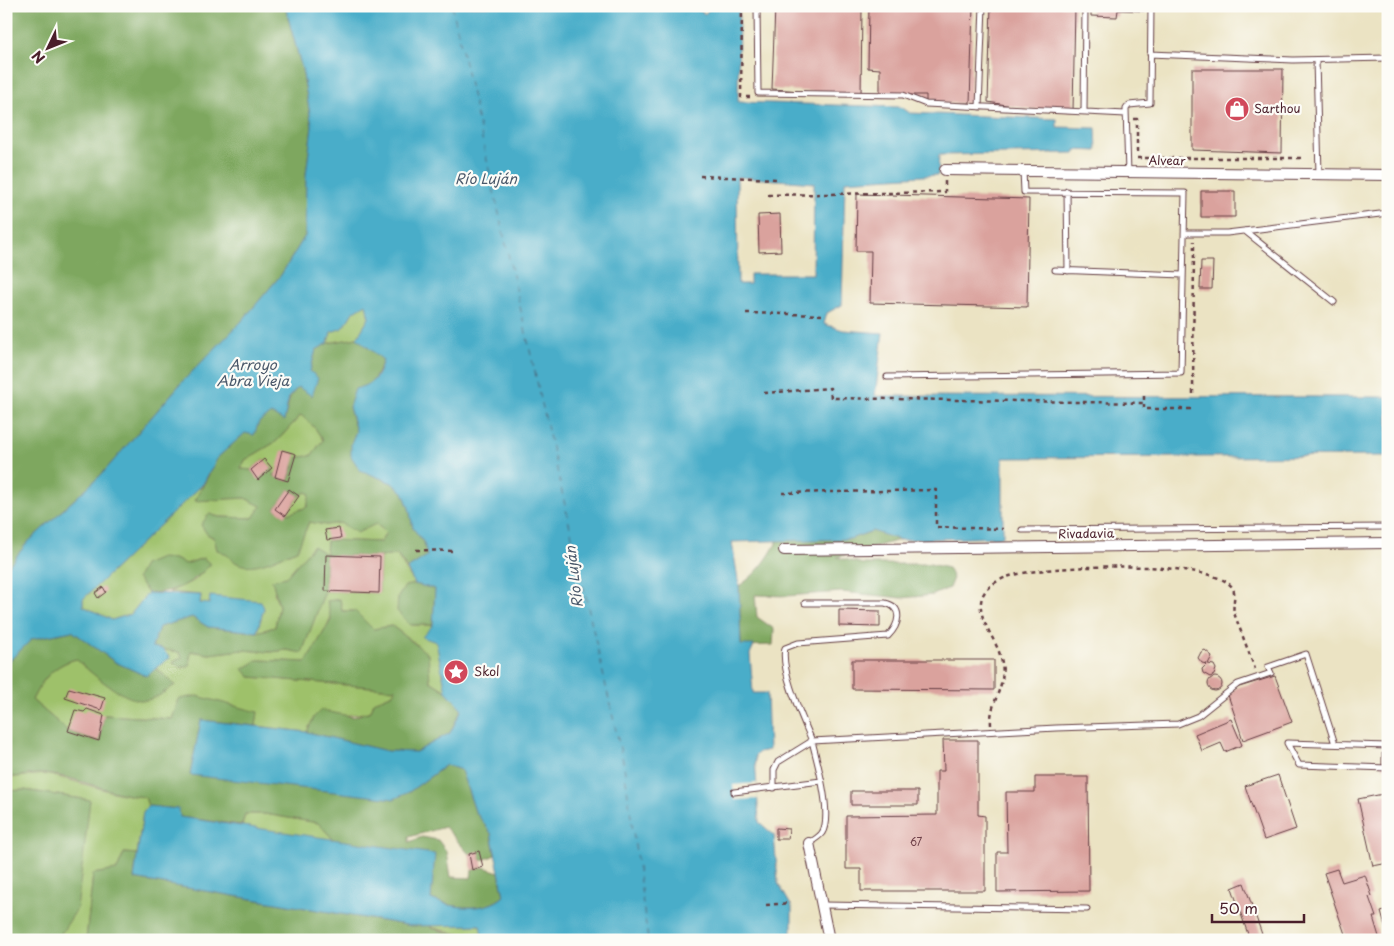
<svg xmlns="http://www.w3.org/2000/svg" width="1394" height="946" font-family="'Playpen Sans',sans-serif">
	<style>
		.green { fill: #9ec16b; stroke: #74704b }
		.forest { fill: #7ea75f; stroke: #646345; fill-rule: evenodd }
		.water { fill: #4aadc9; stroke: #4a667a; fill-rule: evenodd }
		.pier { fill: #ebe3c3 }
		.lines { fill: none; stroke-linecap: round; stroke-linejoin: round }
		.ferry { stroke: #4a586a; stroke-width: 1; stroke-dasharray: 6 5; stroke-linecap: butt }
		.building { fill: #daa29d }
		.lane-casing { stroke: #623c42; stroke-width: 7 }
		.street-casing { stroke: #623c42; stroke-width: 12 }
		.path { stroke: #623c42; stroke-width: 2.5; stroke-dasharray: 4 4; stroke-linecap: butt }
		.lane { stroke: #fff; stroke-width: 5 }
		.street { stroke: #fff; stroke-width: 10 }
		.labels { text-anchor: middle; stroke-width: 4.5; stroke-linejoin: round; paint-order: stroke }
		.number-label { font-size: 10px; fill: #6e4048 }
		.poi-label { font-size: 12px; fill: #4a1f2b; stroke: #fdfcf7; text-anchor: start }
		.street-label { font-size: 12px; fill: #4a1f2b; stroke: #fdfcf7 }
		.water-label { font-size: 14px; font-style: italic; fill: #4a586a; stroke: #fdfcf7 }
	</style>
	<rect width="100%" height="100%" fill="#fdfcf7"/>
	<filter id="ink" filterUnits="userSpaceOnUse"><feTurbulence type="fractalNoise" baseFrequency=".02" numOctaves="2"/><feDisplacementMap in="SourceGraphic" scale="10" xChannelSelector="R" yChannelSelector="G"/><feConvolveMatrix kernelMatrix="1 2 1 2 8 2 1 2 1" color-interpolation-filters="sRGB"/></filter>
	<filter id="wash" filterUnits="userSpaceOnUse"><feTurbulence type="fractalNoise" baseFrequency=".0096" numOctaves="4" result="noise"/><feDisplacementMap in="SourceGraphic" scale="20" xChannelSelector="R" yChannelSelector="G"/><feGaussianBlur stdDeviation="1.12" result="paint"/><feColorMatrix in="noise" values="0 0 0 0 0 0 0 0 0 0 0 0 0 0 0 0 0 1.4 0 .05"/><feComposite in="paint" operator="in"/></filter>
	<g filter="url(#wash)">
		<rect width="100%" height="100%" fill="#ebe3c3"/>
		<path class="green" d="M366,303L369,318L357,338L328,343L331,332L343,328L353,312Z
			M302,414L315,428L323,440L311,456L298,457L288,481L296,454L283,451L275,477L272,468L264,459L251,470L241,469L245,460L277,441Z
			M203,484L196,500L245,498L262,506L253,518L219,517L209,514L207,534C216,538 219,546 226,553C250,576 271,558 297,550L309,522L326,525L340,523L376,524L386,532L381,542L327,540L326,555L313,547L274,592L279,606L275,627L257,632L264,608L210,597L209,605L200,603L201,595L169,592L195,580L210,564L203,558L186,564L174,559L138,578L148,593L131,614L112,620L83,606V599Z
			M306,492L310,494L307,507L285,516L299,496Z
			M397,555L415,584L405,586L410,625H433L446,691L430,681L416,644L392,626L373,629L355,611H342L340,599L320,640L306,662L258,660L250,677L396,689L391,695L374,702L371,711C352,717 334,715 314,717L307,732L256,726L257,712L172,719L105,715L99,741L68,731L32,700C42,680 53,665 76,659C97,679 117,692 145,700L175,685L156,668L170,657L162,649L179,652L182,657L179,667L191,651L209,654L242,650L271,652L286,650L302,652L325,591L379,593L380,557Z
			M44,774C78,780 111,795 145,797L148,806L143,812L137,854L124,853L117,870L93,874L86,940H57L90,800L24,790L6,791V778Z
			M245,814H265L319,823L335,841L242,826Z
			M431,925H481L483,940L430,927Z"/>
		<path class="forest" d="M6,6H285L302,69L312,126L306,175L305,236L281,275L241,322L183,381L102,474L28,542L6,569Z
			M357,338L383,359C377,380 364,392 349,407L356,431L351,444L377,477L392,483L403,492L409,508L413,528L424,543L427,556L407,569L397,555L380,557L326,555L325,591L302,653L286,650L271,652L242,650L209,654L191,651L189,667H179L173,662L182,657L179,652L152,648L159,627L192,617L208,627L257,632L275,627L279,606L272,580L286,577L313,546L326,554L327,540L381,542L386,532L376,524L357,533L340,523L326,525L309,522L297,550C281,555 255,572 237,563C229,558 226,552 217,550L214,538L207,534L201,525L209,514L219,517L253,518L261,506L245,498L195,501L218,457L245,433L254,434L259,422L271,413L284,420L290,397L298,387L312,395L310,371L316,350L328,343ZM301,415L315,428L323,440L311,456L298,457L288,481L275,477L272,468L258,479L251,470L241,469L245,460L277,441ZM289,489L299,496L306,492L310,494L307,507L285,515L275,509Z
			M873,531L900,540L837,557L863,564H930L948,568L953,578L949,588L933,595L902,598L841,592L786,596L755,595L757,617L774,629L773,645L741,646L739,586C758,573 767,560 778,540L849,539Z
			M161,558L174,559L186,564L203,558L211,564C190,585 177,592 148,593L137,578L144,565Z
			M415,584L435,589L433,625H410L397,611L398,597L405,586Z
			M340,599L342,611H355L373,629L392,626L428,654L430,681L446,691L462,708L450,733L416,752L387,751L307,732L314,717L321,710L353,717L371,711L374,702L391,695L396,689L250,677L243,669L258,660L306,662L331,620L327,601Z
			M72,631L115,662L146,676L156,668L175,685C166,691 158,698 147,700C125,703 91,673 76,659C53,665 42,680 32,700L68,731L99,741L104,715L172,719L179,699L197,696L258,712L256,726L201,720L190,775L409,792L446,765L461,770L475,811L491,833L495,855L481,861L479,852L469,854L445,827L409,837V842L422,837L438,840L447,852L451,877L471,878L472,870L483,867L499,872L504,896C485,913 452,908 431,899L434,854L335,841L318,823L265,814H245L242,825L179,817L178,809L148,806L145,797C110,795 80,777 45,774C33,773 19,777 6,778V664L32,639Z
			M24,790L90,800L77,909L57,940H6V791Z
			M124,853L137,854L134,879L412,926L431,925V928L475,940H86L93,874L117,870Z"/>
		<path class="water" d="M285,6H702L699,10L705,14L711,6H739L738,102L901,107L910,113L1057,119V127L1096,128L1097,151L1075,150V153L939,155L938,175L845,181L842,305L827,313L824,324L843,330L883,333L875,396L1388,397V456L1003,458V537L900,540L872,531L850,539L732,542L739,586L741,645H754L750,654L753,693H767L769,750L759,752L755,756L759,822L774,835L778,883L792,907V931L788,940H483L480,925L412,926L134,879L143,812L148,806L179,809L180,817L435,854L431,899C452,908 485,913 504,896L491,833L475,811L461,770L446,765L409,792L394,799L190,775L201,720L307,732L387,751L416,752L450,733L462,709L446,691L436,642L422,637L433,625L435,589L415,584L407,569L427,556L424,543L413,528L409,508L403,492L392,483L360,470L351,456V444L356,431L349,407L355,389C374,383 377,380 383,360L357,338L369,318L366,304L353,312L343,328L331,332L328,343L316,350L310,371L318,378L312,396L298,387L289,397L284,421L271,414L259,422L254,435L245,433L218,457L203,484L83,599V606L112,620L131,614L148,593L201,595L200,603L209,604L210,596L261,601L264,608L257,632L208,627L192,617L159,627L152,647L162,649L170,657L146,676L115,662L72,631L32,639L6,664V569L28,542L102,474L183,381L241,322L281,275L305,236L306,175L312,126L302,69ZM737,177L814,183L813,274H750V284H738Z"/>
		<path class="pier" d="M757,783L758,799L735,800L733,785Z"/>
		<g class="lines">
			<path class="ferry" d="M452,6L624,766L648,940"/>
		</g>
		<g id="blocks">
			<path class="building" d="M775,6H862L861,95L772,89Z
				M869,6H973L970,103L926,104V95H880V69L868,68Z
				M991,6H1075L1073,111L1031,109L988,102Z
				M1091,6H1144V11L1118,10L1117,17L1091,16Z
				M1192,69H1283L1282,153L1192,150Z
				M1201,191H1235V217H1201Z
				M857,194L1029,199L1027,307L870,303L871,251H856Z
				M780,214L781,251L759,252L758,215Z
				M1201,261H1213L1212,289H1200Z
				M282,450L296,454L288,481L275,477Z
				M264,459L272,468L258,480L251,470Z
				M289,489L299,496L285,516L275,509Z
				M339,528L341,538L327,540L325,530Z
				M326,555L380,557L379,593L325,591Z
				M103,587L106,592L98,598L95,593Z
				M839,610L880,611V627L839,626Z
				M1205,650L1212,656L1208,664L1214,665L1216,669L1214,675L1210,677L1203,673L1202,669L1207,664L1202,663L1198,658L1201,652Z
				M852,660H994V690L852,689Z
				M1275,676L1292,722L1243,740L1228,695L1236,688Z
				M1208 684a7 7 0 1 1 14 0a7 7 0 1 1-14 0Z
				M69,688L105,698L101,710L65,698Z
				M87,709L104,715L99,741L68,731L75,710L84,712Z
				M1231,719L1242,745L1225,752L1221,743L1202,751L1195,734Z
				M943,740H978V815L985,816V891H861V869H846V816L937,815V771H944Z
				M1388,752V767H1382V753Z
				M1278,775L1296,829L1264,840L1245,786Z
				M1035,777H1088L1089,891L997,892V852H1007L1006,792H1035Z
				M851,791H918V805H851Z
				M1388,793V863L1373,866L1358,799Z
				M776,828L789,829L788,839H776Z
				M479,851L483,867L472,870L469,854Z
				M1337,869L1342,882L1365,875L1372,896L1369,897L1376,917H1373L1380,940H1347L1324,873Z
				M1244,883L1264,940H1250L1232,888Z
				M1388,910V932L1387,933L1381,912Z"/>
		</g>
	</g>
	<g filter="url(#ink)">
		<use href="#blocks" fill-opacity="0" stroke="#623c42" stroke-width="1"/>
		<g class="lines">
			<defs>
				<path id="lane" d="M757,6L758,93L903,95L926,104L1126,114
					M1150,54L1293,60L1388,58
					M1316,60L1319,175
					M979,107L983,6
					M1084,112L1085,6
					M1128,173L1126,109L1129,105L1150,103L1151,6
					M1067,191L1068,271
					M1245,231L1334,302
					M1184,233H1227L1388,213
					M1055,270L1183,275
					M887,377L1181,373L1185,193L1024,192L1023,171
					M1022,530L1388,527
					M805,603H885C904,607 899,625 888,636L798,643L785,648C780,671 803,719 812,741L1056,728L1178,724L1198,716L1238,684L1271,673L1268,667L1306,654L1335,744
					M1388,746L1287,743L1299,765L1388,768
					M774,788V770L778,762L812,741C817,761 833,816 822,833C819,837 814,840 809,843
					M734,792L821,781
					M822,905L1087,909"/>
				<path id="street" d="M945,170L1388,175
					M784,550L1388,543
					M809,843L829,940"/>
			</defs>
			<use href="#lane" class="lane-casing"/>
			<use href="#street" class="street-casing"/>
			<path class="path" d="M742,6L741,97H752
				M1134,119H1137V152
				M1137,158H1302
				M700,176L778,179
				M768,195L945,192V179
				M746,313L826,315
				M764,393L830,388L831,398L1144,403
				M1193,394L1194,241
				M1144,396V409H1191
				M782,493L936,490V527L1003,529
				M416,550L455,551
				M991,725C989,699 1010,686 1000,655C995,637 974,615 983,595C988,585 1000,579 1010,576C1044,565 1211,558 1232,587C1237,594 1232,604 1234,613L1255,669
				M766,905L790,903"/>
			<use href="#lane" class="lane"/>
			<use href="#street" class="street"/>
		</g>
	</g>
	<defs>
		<symbol id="shop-disc" viewBox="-11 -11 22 22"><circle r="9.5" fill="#d1495b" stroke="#fdfcf7"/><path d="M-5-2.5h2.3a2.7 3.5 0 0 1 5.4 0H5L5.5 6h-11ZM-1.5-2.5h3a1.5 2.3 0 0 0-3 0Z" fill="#fff"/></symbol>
		<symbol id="sight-disc" viewBox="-11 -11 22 22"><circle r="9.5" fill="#d1495b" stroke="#fdfcf7"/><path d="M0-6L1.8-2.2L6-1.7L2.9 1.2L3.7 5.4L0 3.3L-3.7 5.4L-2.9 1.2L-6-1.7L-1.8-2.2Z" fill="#fff"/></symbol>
	</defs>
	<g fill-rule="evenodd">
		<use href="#shop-disc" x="1223" y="95" width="28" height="28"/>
		<use href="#sight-disc" x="442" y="658" width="28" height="28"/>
	</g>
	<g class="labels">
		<g class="number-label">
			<text x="916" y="846">67</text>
		</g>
		<g class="poi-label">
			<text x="1254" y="113">Sarthou</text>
			<text x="474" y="676">Skol</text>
		</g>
		<g class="street-label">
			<text transform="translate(1167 161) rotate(1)" y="4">Alvear</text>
			<text transform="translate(1086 534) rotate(-1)" y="4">Rivadavia</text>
		</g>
		<g class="water-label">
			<text x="486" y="184">Río Luján</text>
			<text x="253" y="370">Arroyo<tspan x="253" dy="16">Abra Vieja</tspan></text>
			<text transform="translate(574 577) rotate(-97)" y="5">Río Luján</text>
		</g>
	</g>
	<rect width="1394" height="946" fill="none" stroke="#fdfcf7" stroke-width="25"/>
	<g transform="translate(48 48) rotate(227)" stroke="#fdfcf7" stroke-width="4" paint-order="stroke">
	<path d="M0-4L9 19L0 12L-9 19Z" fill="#4a1f2b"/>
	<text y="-8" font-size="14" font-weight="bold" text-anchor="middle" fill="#4a1f2b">N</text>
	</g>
	<path d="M1212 914v8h92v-8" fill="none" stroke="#4a1f2b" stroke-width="2.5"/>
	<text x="1219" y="914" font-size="15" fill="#4a1f2b" stroke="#fdfcf7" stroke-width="4" paint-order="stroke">50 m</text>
</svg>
